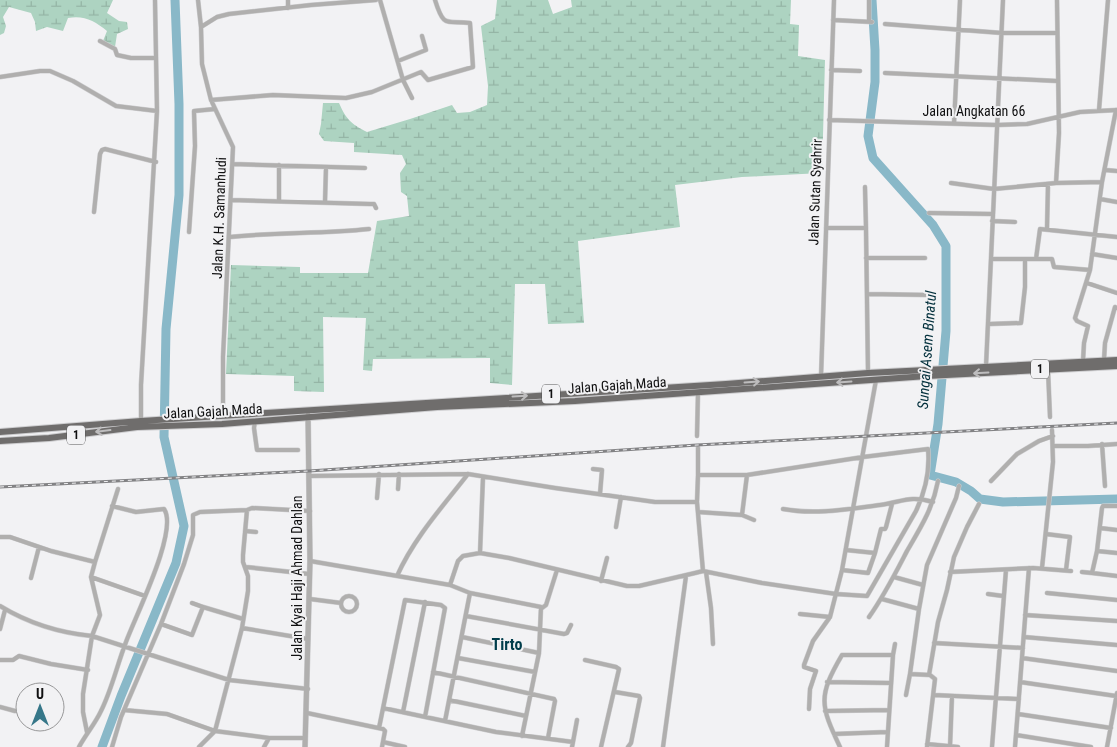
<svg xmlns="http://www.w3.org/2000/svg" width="1117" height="747" font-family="'Roboto Condensed',sans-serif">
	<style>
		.wetland { fill: url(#wetland-marsh) }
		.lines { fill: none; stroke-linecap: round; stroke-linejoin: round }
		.river { stroke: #89b8c8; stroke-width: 9 }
		.minor-casing { stroke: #ceced0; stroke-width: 5 }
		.tertiary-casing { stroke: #ceced0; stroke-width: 6 }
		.trunk-casing { stroke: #ceced0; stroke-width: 8 }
		.minor { stroke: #b0afae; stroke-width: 4 }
		.tertiary { stroke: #b0afae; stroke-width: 5 }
		.trunk { stroke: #6f6d6c; stroke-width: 6 }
		.rail-casing { stroke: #828284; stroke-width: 3 }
		.rail { stroke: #f2f2f4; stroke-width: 1; stroke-dasharray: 4; stroke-linecap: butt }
		.oneway { stroke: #bebdbe }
		.labels { text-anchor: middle; stroke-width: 4; stroke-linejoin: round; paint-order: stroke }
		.shield { fill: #f2f2f4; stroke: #545455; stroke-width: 1 }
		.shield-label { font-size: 12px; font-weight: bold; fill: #101011 }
		.street-label { font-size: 14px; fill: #101011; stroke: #f2f2f4 }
		.water-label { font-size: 15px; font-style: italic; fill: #03303c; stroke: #f2f2f4 }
		.quarter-label { font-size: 16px; font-weight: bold; fill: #003d4b; stroke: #f2f2f4 }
	</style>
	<defs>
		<pattern id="wetland-marsh" width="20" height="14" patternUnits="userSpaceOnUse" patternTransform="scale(1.25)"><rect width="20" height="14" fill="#add3c1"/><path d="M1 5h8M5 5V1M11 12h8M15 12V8" fill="none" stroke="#94b4a5"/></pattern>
	</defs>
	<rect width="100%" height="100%" fill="#f2f2f4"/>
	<path class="wetland" d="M0,0H113L107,13L119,21L127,22L128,29L117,34L115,47L103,41L107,31C95,21 84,15 68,18L63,31L47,27L36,31L35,22L31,13L9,7L3,17L6,26L4,33L0,35Z
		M497,0H548L553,14L572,7L571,0H791L790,24L799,25L798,56L825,60L822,173L742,177L675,185L680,227L578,241L584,323L548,324L545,284H515L512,385L490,383V358L373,359L372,371L363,370L366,318L323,317L324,392L294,391V376L226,374L231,265L300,267V273H368L377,221L409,216L407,196L401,192L400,173L406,164L402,155L354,152V143L324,141L319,134L321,124L323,103H339C346,119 351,124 367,132L410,119L452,105L457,113L470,112L487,105L488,86L481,26L495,19Z"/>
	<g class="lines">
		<path class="river" d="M872,0L875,50V82L868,136L873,158L933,225L946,246V331L938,424L930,475L956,482L971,491L980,499L1003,502L1117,499
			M102,747L121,696L176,563L184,526L164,437L166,329L179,195V104L175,0"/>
		<defs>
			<path id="minor" d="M198,0L201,27L202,64L211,100L233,147L223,357V416
				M288,0V8
				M380,0L403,80L412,98
				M833,20L872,22
				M869,22V0
				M885,24L1002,33H1057
				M201,27L217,17L229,14L311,5L376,0
				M100,41L115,49L117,55L131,58H156
				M398,61L426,50L422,36
				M831,70L860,71
				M885,73L1057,81
				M0,77L40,71H50L73,81L116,106L157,111
				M211,100L273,95L346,98L372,92L421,72L428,80L473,67L470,23C446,20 444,29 435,0
				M1099,110L1108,0
				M829,120L997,125L1027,124L1080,112L1117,110
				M954,124L960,0
				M233,164L365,168
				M279,165V201
				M1105,170L1117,171
				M951,183L994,189L1056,183L1102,182
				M1056,183L1059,133L1057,0
				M865,187L866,228
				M1100,199L1117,202
				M231,200L370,204H374L376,208
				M325,202L326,167
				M94,212L100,154L102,150L105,149L156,162
				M929,213L993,214
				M992,221L1015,222
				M826,228H866L868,373
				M1047,229L1048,184
				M189,232L195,146L194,111L215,109
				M230,237C276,232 323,234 369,229
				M1092,254L1117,258
				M866,258H925
				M991,259H1052L1054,267L1090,270
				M1036,259L1040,229L1117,237
				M1087,283L1117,293
				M867,294L930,295
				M989,324L1021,323L1025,287V260
				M1104,360L1105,343L1115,307L1117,308
				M1083,361L1084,343L1088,326L1077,321L1075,318L1090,270L1102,182L1116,110
				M986,366L1003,0
				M1048,370L1050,417
				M821,377L834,0
				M141,421V385L157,111L155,0
				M255,421L254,428L257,450H298
				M697,436L698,392
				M1102,444L1105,486
				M1053,446H1088L1117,444
				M698,448V475
				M593,469L602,470L600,494
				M309,476L468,474L555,488L655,502H697L698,475H747L863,457L928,449C930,470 925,492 916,511L867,596L836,594L762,583L703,571
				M991,481L1017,454L1039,441L1053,436
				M398,489L399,474
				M377,498L379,474
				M1117,506H1103L1102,508L1097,551L1092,573L1117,576
				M783,509C815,515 848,509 880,505C902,502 910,495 933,502
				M247,510L243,555V562L248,576V591L242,628L308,639
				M698,512L742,515L754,520
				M742,515L747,475
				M616,527L621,497
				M1100,528L1117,530
				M245,531L256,532
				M1046,534L1070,537L1066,570
				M0,537H10L51,551L95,562L91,577L100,615L92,636L83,694V712L87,732
				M846,550L875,553L881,529H885L886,527L892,504
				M1097,551L1117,553
				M480,553L483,477
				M310,561L450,585L470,593L541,607L539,653L522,736
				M95,562L118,489
				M246,567L309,574
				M1042,568L1053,462L1052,430
				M842,570L868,573L875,553
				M706,572L711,608L713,644
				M950,572L1033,568L1071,571
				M1082,572L1092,573
				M397,576C414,538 443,506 468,474
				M91,577L145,596
				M894,577L923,585
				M31,578L39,547
				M601,581L607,558
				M450,585L458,561L463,556L480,553L509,558L627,586H639L695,573L703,571L697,502
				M1047,593L1117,600
				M988,594L1003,596
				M341 604a8 8 0 1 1 16 0a8 8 0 1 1-16 0Z
				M310,599L341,603
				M882,599L919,609
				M192,603L203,607
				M0,606C28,623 60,633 92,636L229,680L308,689
				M542,608L546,605L557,570
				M800,614L830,617
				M1025,615L1117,621
				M466,616L564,634L567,633L571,625
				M869,617C884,596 895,574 907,551C921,527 933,508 938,481
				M161,624L192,635L203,607L243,619
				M242,628L215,731L269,738H305
				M0,629L5,610
				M462,637L539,653
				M1024,637L1117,645
				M934,643L1023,648
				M893,655L895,644
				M458,658L535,672
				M1022,658L1117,671
				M0,660H13L19,656L51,664L88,670
				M585,660L616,667L619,669L601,747
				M433,672L554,699L555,701L548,738
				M929,675L938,622L947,590L954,557L967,527L979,504
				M827,682L891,683
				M1020,682L1116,696
				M615,692L639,696L640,698L631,743L628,747
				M906,695L910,674
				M934,695L1019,699
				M449,700L526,716
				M0,707L15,711
				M383,708L496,732L573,742L572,747
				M809,709L810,689L816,671L804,667V665L813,641L830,617L842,570L876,380
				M124,710L167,714L215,731L199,747
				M825,711L889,710
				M403,712L425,602
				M307,713L383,729L385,731L382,747
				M1018,714L1111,728
				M445,721L470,593
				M379,728L405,600L441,605L445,608L425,717
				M834,734L887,732
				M1016,735L1091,747
				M383,742L405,747
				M573,742L577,720
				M927,744L958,747
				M79,747C86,734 95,724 101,711C112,689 117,665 126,642C135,617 179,530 164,509L136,512L112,506
				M112,747L121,717L161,624L184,564L193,535V515L200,512L247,510L252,508L310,511
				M264,747L269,738
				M663,747L686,576
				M840,747C820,705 818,696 842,655H893L887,747
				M927,747L935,679L930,675L910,674L919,609L927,565L956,498L959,486
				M950,747L952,696
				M992,747L1006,570
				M1015,747L1029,568
				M1107,747L1117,693"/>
			<path id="tertiary" d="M305,747L310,561L308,415"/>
			<path id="trunk" d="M0,432L141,421L726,384L868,373L1117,360
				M0,441L49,438L137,427L222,424L437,407L575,401L927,376L1117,366"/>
		</defs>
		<use href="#minor" class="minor-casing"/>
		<use href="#tertiary" class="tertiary-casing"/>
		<use href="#trunk" class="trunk-casing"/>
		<use href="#minor" class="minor"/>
		<use href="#tertiary" class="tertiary"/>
		<use href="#trunk" class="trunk"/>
		<defs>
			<path id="rail" d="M0,487L309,471L697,445L1117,423"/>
		</defs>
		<use href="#rail" class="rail-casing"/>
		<use href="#rail" class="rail"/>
	</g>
	<defs><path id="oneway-shaft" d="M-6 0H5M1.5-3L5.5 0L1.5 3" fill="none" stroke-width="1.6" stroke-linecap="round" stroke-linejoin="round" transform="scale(1.25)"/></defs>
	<g class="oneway">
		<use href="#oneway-shaft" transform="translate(981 373) rotate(177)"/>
		<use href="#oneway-shaft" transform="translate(752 382) rotate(-4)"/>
		<use href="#oneway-shaft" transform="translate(844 382) rotate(176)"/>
		<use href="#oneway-shaft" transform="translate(520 396) rotate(-3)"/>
		<use href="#oneway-shaft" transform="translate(103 431) rotate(173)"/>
	</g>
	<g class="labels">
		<g class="shield">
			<rect x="1031" y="359.5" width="18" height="19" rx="4"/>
			<rect x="542" y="384.5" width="18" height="19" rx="4"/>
			<rect x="67" y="425.5" width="18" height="19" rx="4"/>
		</g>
		<g class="shield-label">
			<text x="1040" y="373">1</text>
			<text x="551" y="398">1</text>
			<text x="76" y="439">1</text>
		</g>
		<g class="street-label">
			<text x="974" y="116">Jalan Angkatan 66</text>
			<text transform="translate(815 192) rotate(-88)" y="5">Jalan Sutan Syahrir</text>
			<text transform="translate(219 218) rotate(-88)" y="5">Jalan K.H. Samanhudi</text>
			<text transform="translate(617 385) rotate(-4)" y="5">Jalan Gajah Mada</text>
			<text transform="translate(213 411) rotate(-3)" y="5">Jalan Gajah Mada</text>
			<text transform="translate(297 578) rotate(-90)" y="5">Jalan Kyai Haji Ahmad Dahlan</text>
		</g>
		<g class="water-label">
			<text transform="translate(927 350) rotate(-86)" y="5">Sungai Asem Binatul</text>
		</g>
		<g class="quarter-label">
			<text x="507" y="650">Tirto</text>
		</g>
	</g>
	<g transform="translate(40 707)"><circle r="24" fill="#f2f2f4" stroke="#989899"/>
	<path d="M0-4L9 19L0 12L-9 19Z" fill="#367789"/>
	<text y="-8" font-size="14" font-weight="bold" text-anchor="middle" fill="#101011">U</text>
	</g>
</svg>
